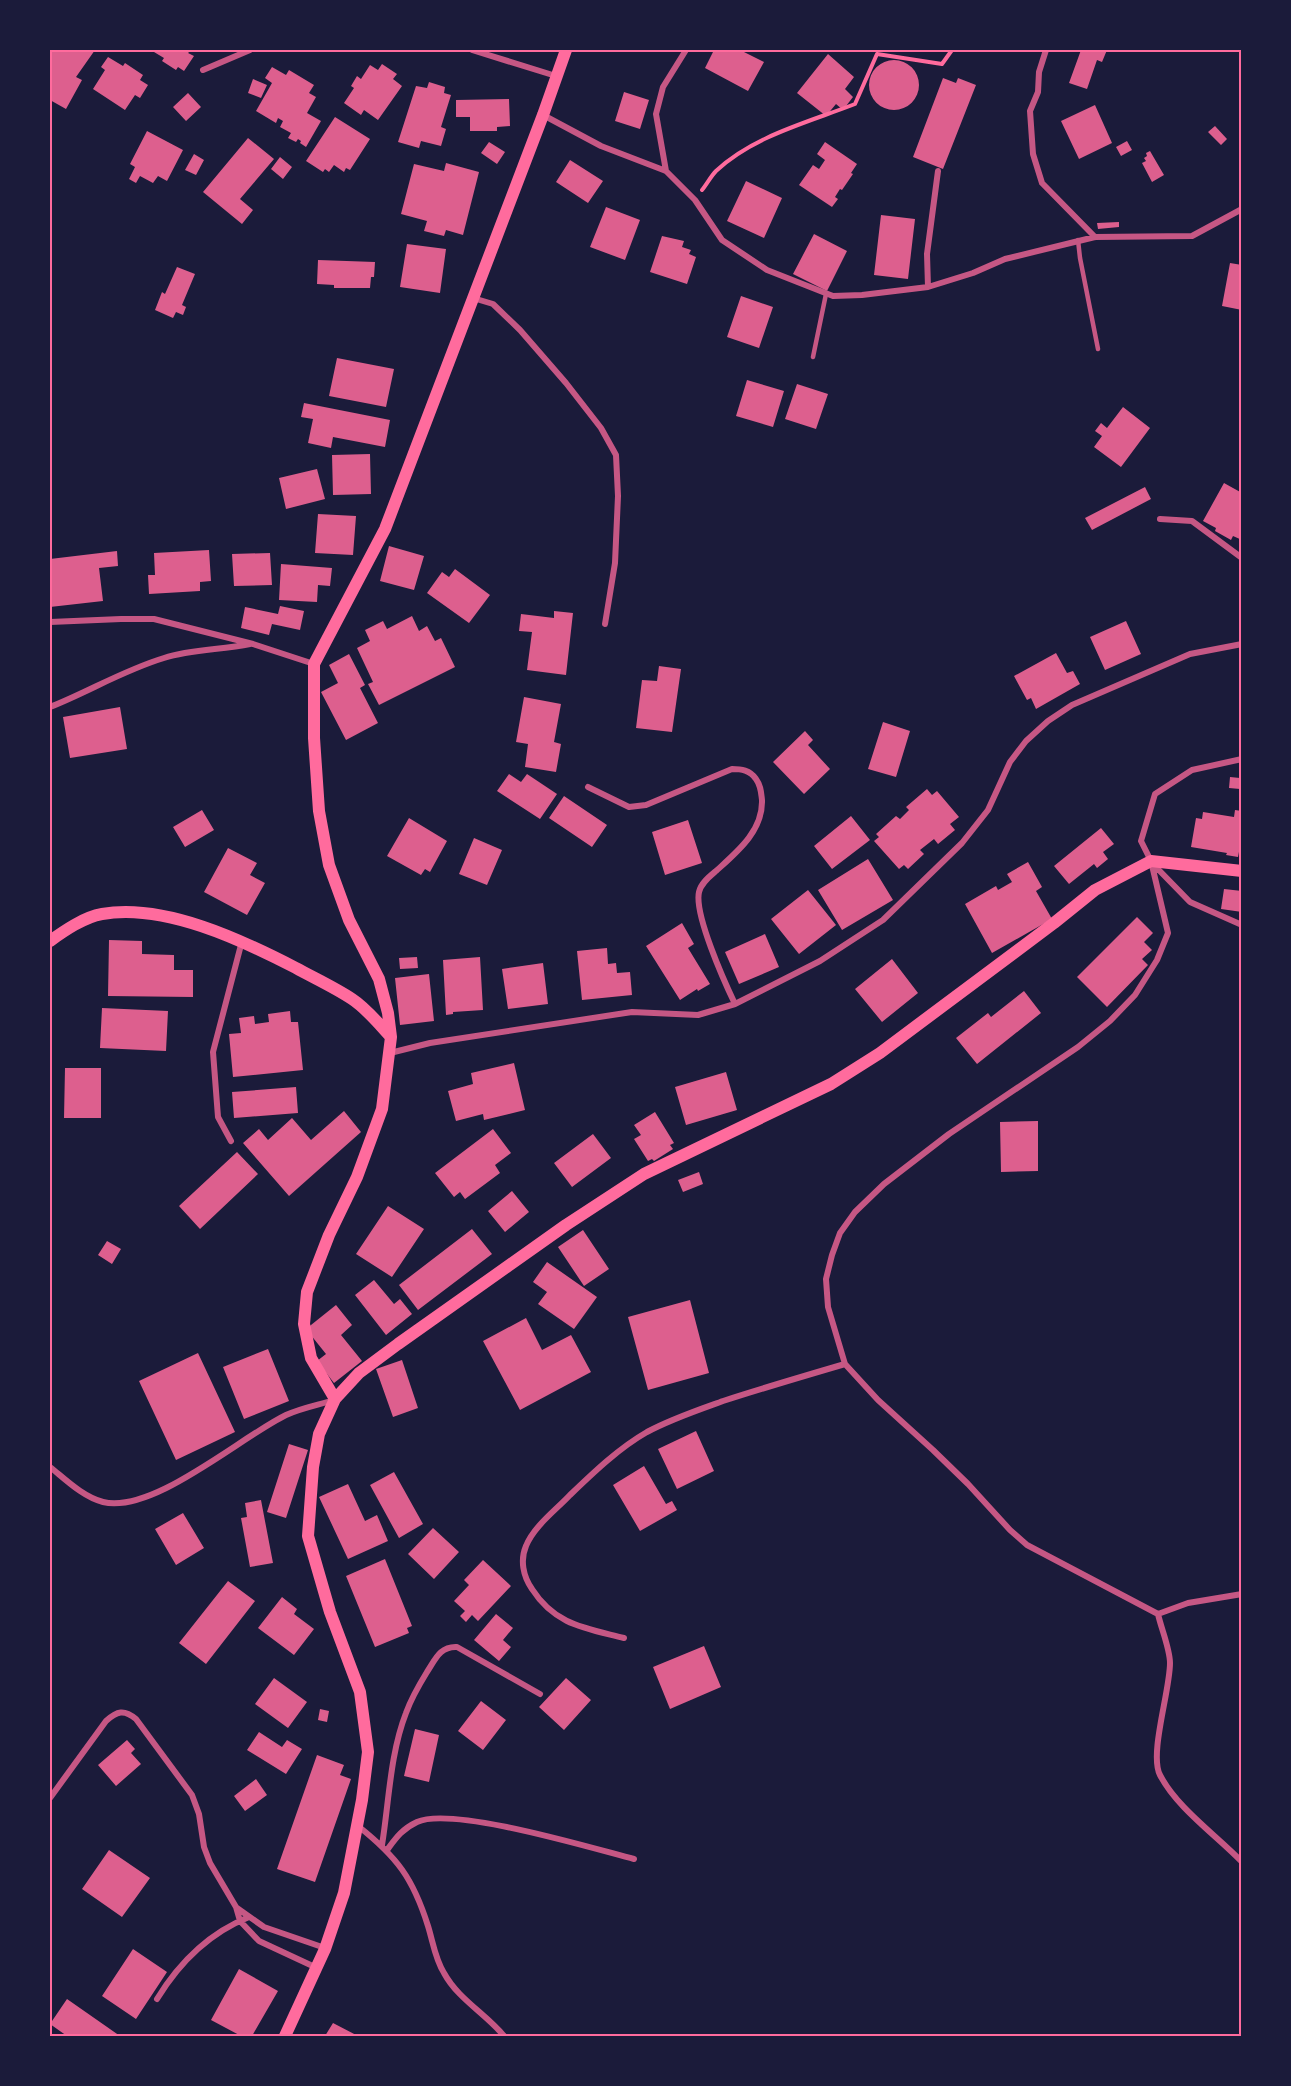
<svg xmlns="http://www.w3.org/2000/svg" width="1291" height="2086" font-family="'Roboto Condensed',sans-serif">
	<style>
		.building { fill: #dd5f8e }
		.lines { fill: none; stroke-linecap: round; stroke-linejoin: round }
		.path { stroke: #ff6b9d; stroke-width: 4 }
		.service { stroke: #c65784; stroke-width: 4.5 }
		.minor { stroke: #c65784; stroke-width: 6 }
		.secondary { stroke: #ff6b9d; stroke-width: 12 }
		.neatline { fill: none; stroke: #ff6b9d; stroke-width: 2 }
	</style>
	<rect width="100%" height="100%" fill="#1b1b3a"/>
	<path class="building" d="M50,50H95L76,77L82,80L66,109L50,100Z
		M156,50H191L188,53L194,56L184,71L178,67L176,70L162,61L164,58L154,52Z
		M714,50H740L764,62L748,91L705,68Z
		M1081,50H1107L1102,62L1097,60L1087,89L1069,83Z
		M828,54L854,77L845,89L853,97L843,110L836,104L826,116L797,93Z
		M108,57L123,66L125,63L143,75L140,80L148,85L140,98L135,95L125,110L93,89L105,70L101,67Z
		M869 85a25 25 0 1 1 50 0a25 25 0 1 1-50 0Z
		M382,64L397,74L393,79L402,86L378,120L364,110L361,115L344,103L354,88L351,86L357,76L361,79L370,65L378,70Z
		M272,67L286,75L289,70L314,85L309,93L316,97L307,113L321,121L306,147L300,143L301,141L298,139L296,142L288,138L291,133L280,127L283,121L278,118L276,123L256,111L272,83L265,78Z
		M943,78L956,83L958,78L976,85L943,169L913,157Z
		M253,79L267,85L261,98L248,93Z
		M429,82L445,87L444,93L451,95L441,127L446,129L441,146L421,141L419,148L398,142L416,86L427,88Z
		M624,92L649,100L640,129L615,121Z
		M188,93L201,107L186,121L173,107Z
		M509,99L510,126L497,127V131H470V117H456V100Z
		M1095,105L1112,143L1079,159L1061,121Z
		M335,117L370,139L350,170L346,168L344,172L334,165L329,172L325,169L323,172L306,161Z
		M1215,126L1227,139L1221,145L1208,132Z
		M147,131L183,150L167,181L158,176L153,183L140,176L136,183L129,179L135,167L130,164Z
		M248,138L274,159L240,199L253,210L242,224L203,192Z
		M1127,141L1132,150L1121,156L1116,147Z
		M489,142L505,152L497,164L481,153Z
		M825,142L857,164L851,173L853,174L842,190L840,189L835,197L838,199L832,207L799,185L813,165L819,169L825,160L817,154Z
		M1150,151L1164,175L1152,182L1142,163L1146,161L1144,158L1147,156L1146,153Z
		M194,154L204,160L196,175L185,170Z
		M280,157L292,167L283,179L271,169Z
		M570,160L603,181L588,203L556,182Z
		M446,163L479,172L463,235L446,230L444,236L424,231L427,221L401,214L414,164L444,171Z
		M746,181L782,198L764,238L727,221Z
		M606,207L640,220L625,260L590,247Z
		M881,215L915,219L908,279L874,275Z
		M1119,222V227L1098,229L1097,223Z
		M814,234L847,251L827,291L793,274Z
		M662,236L684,241L682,247L691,250L689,254L696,257L687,284L650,272Z
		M407,244L446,249L440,293L400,287Z
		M318,260L375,262L374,277H371L370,288H334V285L317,284Z
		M1230,263L1242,265V310L1222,306Z
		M177,267L195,274L182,305L186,307L183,315L176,312L173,318L155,310L162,292L165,294Z
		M741,296L773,307L759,348L727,337Z
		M337,358L394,369L386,407L329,396Z
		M747,380L784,391L773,427L736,416Z
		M797,384L828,394L816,429L785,419Z
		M304,403L390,420L385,447L333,437L331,448L308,443L313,419L301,417Z
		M1123,407L1150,428L1121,467L1094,447L1102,436L1095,431L1101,423L1107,428Z
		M370,454L371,494L333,495L332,455Z
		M317,469L325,499L286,509L279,478Z
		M1224,483L1242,493V540L1233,536L1231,540L1215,531L1216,528L1203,521Z
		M1145,487L1151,499L1092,530L1085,518Z
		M318,514L356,516L353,555L315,553Z
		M389,546L424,556L414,590L380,581Z
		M209,550L211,581L200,582V591L149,594L148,575H155L154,553Z
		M117,551L118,566L99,568L103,601L50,607V559Z
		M270,553L272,585L234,586L232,554Z
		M281,564L332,568L330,586L318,585L317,602L279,600Z
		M455,569L490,595L469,623L427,593L442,572L449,577Z
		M280,606L304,611L300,630L272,624L269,635L241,628L245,607L278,614Z
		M554,611L573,613L566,675L527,670L532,632L519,631L521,614L554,618Z
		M412,616L419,631L427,626L435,641L441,638L455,667L379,705L368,684L373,682L357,648L370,641L365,630L383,621L387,629Z
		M1126,621L1141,654L1105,670L1090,637Z
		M1056,653L1067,673L1073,671L1080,684L1036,709L1031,698L1027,700L1014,676Z
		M349,654L365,685L360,688L378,723L346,740L321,692L338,683L329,665Z
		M659,666L681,669L672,732L636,728L642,680L657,681Z
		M524,697L561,704L554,742L561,744L556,772L525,767L528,744L516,742Z
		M120,707L127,749L70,758L63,717Z
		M883,722L910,731L896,777L868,769Z
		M805,731L813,740L808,745L830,769L804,794L773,762Z
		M509,774L521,782L527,774L557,794L540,819L497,791Z
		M1230,777L1240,778V789L1229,788Z
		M927,789L932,795L937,791L959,817L950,824L955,830L938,844L934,839L920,850L924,854L908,869L904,865L899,869L874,841L879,837L876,834L896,816L900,819L909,810L906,807Z
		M564,796L607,825L592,847L549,818Z
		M202,810L214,830L185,847L173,827Z
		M1235,810L1242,811V836L1238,857L1226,855L1227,853L1191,847L1196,818L1202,819L1203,812L1234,817Z
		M851,816L870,840L832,869L814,846Z
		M409,818L447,841L430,872L425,869L421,875L387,856Z
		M688,820L702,863L665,875L652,832Z
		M1101,828L1114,844L1103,852L1108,859L1097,868L1094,864L1069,884L1054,866Z
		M474,838L502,850L487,885L459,874Z
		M228,848L257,863L250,875L265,883L247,915L204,892Z
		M868,859L893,900L842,930L818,890Z
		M1028,862L1042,887L1036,891L1052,919L992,953L965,904L996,886L998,890L1012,882L1007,874Z
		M1224,889L1242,891V912L1221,909Z
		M808,890L836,925L799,954L771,919Z
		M1137,917L1153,933L1144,942L1152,950L1142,959L1148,965L1107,1007L1077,977Z
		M682,923L694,944L688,948L710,984L698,991L697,989L680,1000L646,946Z
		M765,934L779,967L739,984L725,952Z
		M109,940L142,941V954L174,955V970H193V997L108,996Z
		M607,948L608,964L616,963L617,973L630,972L632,995L582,1000L577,951Z
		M417,957L418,968L400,969L399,958Z
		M480,957L483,1010L453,1012V1014L446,1015L443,960Z
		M892,959L918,993L882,1022L855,989Z
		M543,963L548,1004L508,1009L502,969Z
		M429,974L434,1021L400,1025L395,978Z
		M1024,991L1041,1013L977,1064L956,1038L988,1013L991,1017Z
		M102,1008L168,1011L166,1051L100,1048Z
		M290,1011L291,1022H298L303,1070L233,1077L229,1034L241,1033L239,1018L254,1016L255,1024L269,1022L268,1014Z
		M514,1063L525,1110L484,1120L483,1114L456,1121L448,1091L473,1084L471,1073Z
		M65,1068H101V1118H64Z
		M726,1072L737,1110L686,1125L675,1087Z
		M296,1087L298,1113L234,1118L232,1092Z
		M344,1111L361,1132L289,1196L243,1143L259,1129L268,1140L292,1118L311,1140Z
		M655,1112L674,1143L670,1145L673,1149L654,1161L652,1159L648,1161L634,1139L641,1135L634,1125Z
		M1038,1121V1171L1001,1172L1000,1122Z
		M493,1129L511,1153L495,1165L500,1173L465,1199L460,1192L454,1197L435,1173Z
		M593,1134L611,1158L572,1187L554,1163Z
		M237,1152L258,1174L200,1229L179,1206Z
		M699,1172L703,1184L683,1192L678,1180Z
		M512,1191L529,1212L505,1232L488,1211Z
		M388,1206L424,1229L392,1277L356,1254Z
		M472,1229L492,1254L418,1310L399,1285Z
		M583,1230L609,1269L584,1286L558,1247Z
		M107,1241L121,1249L112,1264L98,1255Z
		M547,1262L597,1297L574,1329L538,1304L547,1292L533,1282Z
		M374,1280L394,1304L400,1299L412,1314L386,1335L355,1295Z
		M690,1300L709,1373L648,1390L628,1317Z
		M336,1305L352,1325L341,1335L362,1361L334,1383L317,1361L326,1354L306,1329Z
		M526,1318L542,1350L571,1335L591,1372L520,1410L483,1341Z
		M268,1349L289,1401L244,1419L223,1367Z
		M198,1353L235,1432L176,1460L139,1381Z
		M402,1360L418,1408L393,1417L376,1369Z
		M696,1431L714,1471L677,1489L658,1449Z
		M289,1444L308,1450L286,1518L267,1512Z
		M644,1466L666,1504L672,1501L677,1510L640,1531L613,1485Z
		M394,1472L423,1524L399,1538L370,1485Z
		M348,1484L365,1521L377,1515L388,1541L348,1559L319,1497Z
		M261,1500L273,1563L250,1567L241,1518L247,1517L245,1503Z
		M183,1513L204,1548L176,1565L155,1529Z
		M433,1528L459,1552L434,1579L408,1554Z
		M385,1559L412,1626L407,1628L409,1633L375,1647L346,1576Z
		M483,1560L511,1586L478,1621L472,1615L466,1622L460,1616L465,1611L454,1601L469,1585L464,1580Z
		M228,1581L255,1601L206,1664L179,1643Z
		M282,1597L297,1609L294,1614L314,1629L294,1655L258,1628Z
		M496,1614L513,1628L503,1640L511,1647L499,1661L474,1640Z
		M704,1646L721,1687L670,1709L653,1667Z
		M274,1678L307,1702L288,1728L255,1704Z
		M566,1678L591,1700L564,1730L539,1707Z
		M481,1701L506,1720L483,1750L458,1731Z
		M320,1709L329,1711L327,1722L318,1720Z
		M415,1729L439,1735L429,1782L404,1776Z
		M259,1732L282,1747L287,1740L302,1749L286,1774L247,1750Z
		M127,1740L135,1749L131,1753L141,1764L116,1786L98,1765Z
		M317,1755L344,1765L340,1775L351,1779L315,1882L277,1869Z
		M256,1779L267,1795L245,1811L234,1796Z
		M109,1850L150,1878L122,1917L82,1889Z
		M133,1949L167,1972L136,2019L102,1996Z
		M239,1969L278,1991L252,2036H241L211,2020Z
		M67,1999L120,2036H67L50,2024Z
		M333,2023L358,2036H325Z"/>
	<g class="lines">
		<path class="path" d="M702,190C707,184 711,176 716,171C753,136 809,122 855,104L877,54L942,64L952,50"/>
		<path class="service" d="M1078,240L1080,258L1098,349
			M813,357L826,294"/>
		<path class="minor" d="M472,50L556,76
			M1046,50L1039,72L1038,92L1030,111L1033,154L1042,183L1095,237
			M203,70L250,50
			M543,115L601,146L666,171L695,200L722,240L767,270L833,296L862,295L928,287L973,273L1005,259L1095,237L1192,236L1242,209
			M666,171L656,114L663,87L686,50
			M928,287L927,254L938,171
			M473,298L493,304L520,330L566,383L601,428L616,455L618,496L615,563L605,624
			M1160,519L1192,521L1242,558
			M50,622L121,619H154L253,644L314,664
			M50,707C88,692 124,670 164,658C192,649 222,650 250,644
			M1242,759L1192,770L1155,794L1141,841L1151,861L1168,933L1157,960L1135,995L1110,1021L1078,1047L949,1134L884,1184L855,1212L840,1233L832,1255L826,1279L828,1307L845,1364L878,1400L933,1450L968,1484L1010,1530L1027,1545L1158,1614L1188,1603L1242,1594
			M588,787L629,807L646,805L732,769C741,769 750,770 756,779C761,786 761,792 762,800C763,831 737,852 716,871C710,876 701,883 699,892C694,914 724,981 735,1004
			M1153,864L1190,902L1242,925
			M390,1053L430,1043L632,1012L698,1015L735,1004L820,961L883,920L962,843L988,810L1010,762L1026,741L1048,721L1072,705L1190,654L1242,644
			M231,1141L218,1117L213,1052L242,941
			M50,1467C65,1479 83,1497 103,1502C153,1514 239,1438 286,1415C301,1408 318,1405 334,1400
			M1158,1614C1161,1628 1170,1649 1170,1663C1170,1691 1149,1754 1160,1775C1177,1808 1216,1835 1242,1862
			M624,1638C585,1628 555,1625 532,1589C523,1576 520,1560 526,1546C534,1526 556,1510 570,1495C594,1472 619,1448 647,1432C671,1419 698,1410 723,1401C763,1388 804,1376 845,1364
			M50,1798L106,1721C117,1711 124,1709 136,1719L192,1795L199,1814L204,1847L210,1863L236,1907L240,1921L259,1941L317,1968
			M358,1826C397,1857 413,1878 428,1926C433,1942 435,1959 444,1973C458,1999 486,2014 504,2036
			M382,1845C389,1802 390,1754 406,1713C411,1699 419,1685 427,1672C435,1660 440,1646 457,1647L540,1694
			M387,1850C396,1838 402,1829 417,1822C452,1806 591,1848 634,1859
			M237,1908L264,1927L325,1948
			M157,1999C179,1963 209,1933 249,1917"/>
		<path class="secondary" d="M50,941C64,931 84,917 102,914C164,903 242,940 296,968C314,978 334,987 352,999C366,1008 379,1024 391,1037
			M335,1399L311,1358L304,1324L307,1292L329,1235L357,1177L382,1109L391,1037L388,1013L379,979L349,920L329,865L319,811L314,738V664L385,529L543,115L566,50
			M285,2036L325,1949L344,1893L362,1800L368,1752L360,1692L330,1612L308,1536L313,1467L319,1434L335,1399L359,1373L398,1344L566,1225L644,1174L831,1084L880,1053L1054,923L1095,890L1151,861L1242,871"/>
	</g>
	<rect width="1291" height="2086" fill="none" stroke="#1b1b3a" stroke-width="102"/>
	<rect x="51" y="51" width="1189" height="1984" class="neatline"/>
</svg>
